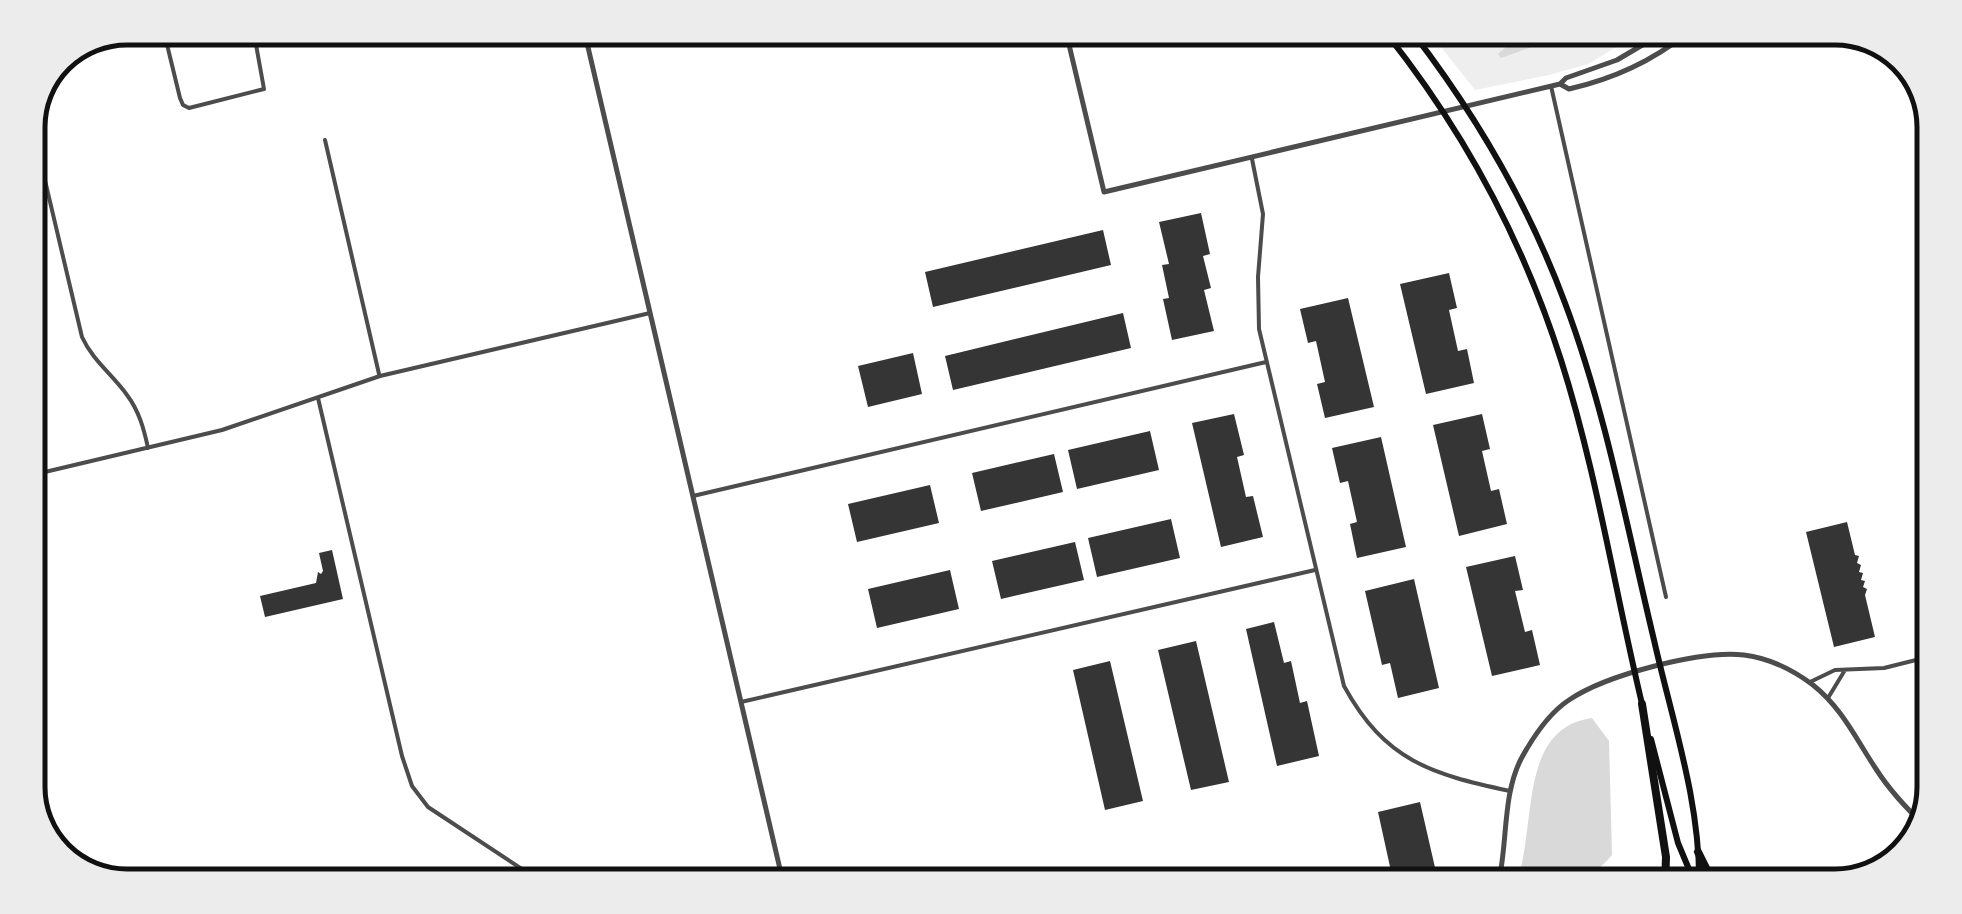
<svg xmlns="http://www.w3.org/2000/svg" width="1962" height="914" font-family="'DM Sans',sans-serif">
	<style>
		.green { fill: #eee }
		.water { fill: #d9d9d9 }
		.building { fill: #353535 }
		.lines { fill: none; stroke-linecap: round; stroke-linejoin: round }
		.minor { stroke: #4c4c4c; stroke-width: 4 }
		.tertiary { stroke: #4c4c4c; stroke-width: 5 }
		.trunk { stroke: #111; stroke-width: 6 }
		.motorway { stroke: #111; stroke-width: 8 }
		.rim { fill: none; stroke: #111; stroke-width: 5 }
	</style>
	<rect width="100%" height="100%" fill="#fff"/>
	<path class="green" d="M1430,33L1638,34L1588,64L1549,75L1475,90Z"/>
	<path class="water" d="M1469,34H1551V40L1501,58L1498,54L1507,46L1506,41L1494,40L1472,47Z
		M1592,718L1609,741L1612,855C1581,891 1560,885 1517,885C1521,870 1524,854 1526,838C1533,793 1532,726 1592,718Z"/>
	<path class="building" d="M1201,213L1210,254L1203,256L1211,288L1204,290L1214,331L1172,340L1163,299L1169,298L1162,265L1169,264L1159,222Z
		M1103,230L1111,265L933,307L925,272Z
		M1449,273L1457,308L1449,310L1458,351L1467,349L1474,383L1426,394L1400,284Z
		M1348,298L1374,407L1325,418L1317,384L1325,382L1316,341L1308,343L1300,309Z
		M1123,313L1131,348L953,390L945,356Z
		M913,353L922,394L868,407L858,366Z
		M1234,414L1244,455L1237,457L1246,497L1253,496L1263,537L1221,547L1192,423Z
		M1482,414L1490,449L1482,451L1491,491L1499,489L1507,524L1459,536L1433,425Z
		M1150,431L1159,470L1077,489L1068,450Z
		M1381,437L1406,547L1357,558L1350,524L1357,522L1348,481L1340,483L1332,448Z
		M1054,454L1063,492L981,511L972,473Z
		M930,485L939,523L857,542L848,504Z
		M1171,519L1180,558L1097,577L1088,538Z
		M1847,522L1855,555L1859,556L1857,563L1861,565L1859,572L1863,573L1861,580L1865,581L1863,587L1867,589L1865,595L1875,637L1834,647L1806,532Z
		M1075,542L1084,580L1001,599L992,561Z
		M332,550L343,599L265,617L260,596L316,583L318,572L321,574L323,571L319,553Z
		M1515,556L1523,590L1515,591L1525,632L1532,630L1540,665L1492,676L1466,567Z
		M950,570L959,609L877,628L868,589Z
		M1414,579L1439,688L1398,698L1390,663L1382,665L1365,591Z
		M1274,622L1284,663L1291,661L1300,703L1307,701L1319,756L1277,766L1246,629Z
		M1196,641L1229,782L1191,790L1158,650Z
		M1110,661L1143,801L1105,810L1073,670Z
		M1420,802L1439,885H1394L1378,812Z"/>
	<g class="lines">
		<path class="minor" d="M163,28L180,98L183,105L189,108L264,89L253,28
			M1551,86L1666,597
			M30,117L82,337C93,361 112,374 127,395C139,411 144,429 148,448
			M325,140L379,374
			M1252,159L1263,214L1258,277L1259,329L1344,686C1385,761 1431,774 1510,791
			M318,398L402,756L412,786L428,807L540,881
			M28,476L222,430L380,376L650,313
			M693,496L1266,362
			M1810,682L1835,670L1884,668L1928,657
			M1828,698L1845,670
			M741,702L1315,570"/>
		<path class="tertiary" d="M584,30L783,882
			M1066,32L1104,192L1560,84L1566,78L1617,60L1661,34
			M1560,84L1569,89C1613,79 1651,62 1686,34
			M1498,885C1508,844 1502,796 1521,759C1533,737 1549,713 1569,700C1606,675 1700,650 1744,655C1768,658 1793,670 1813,685C1842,708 1856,739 1876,769C1890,791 1907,809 1926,827"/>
		<path class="trunk" d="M1386,33C1464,131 1523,241 1561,360C1597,473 1615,592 1643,708
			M1413,33C1476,115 1529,206 1565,303C1606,412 1627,528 1654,640C1672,720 1701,804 1699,886
			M1651,739L1678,843L1696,886"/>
		<path class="motorway" d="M1642,704L1666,857L1665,886
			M1698,852L1709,874L1728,886"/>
	</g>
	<path d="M0 0H1962V914H0ZM127 45H1835A82 82 0 0 1 1917 127V787A82 82 0 0 1 1835 869H127A82 82 0 0 1 45 787V127A82 82 0 0 1 127 45Z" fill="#ececec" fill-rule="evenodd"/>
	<path class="rim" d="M127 45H1835A82 82 0 0 1 1917 127V787A82 82 0 0 1 1835 869H127A82 82 0 0 1 45 787V127A82 82 0 0 1 127 45Z"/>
</svg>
